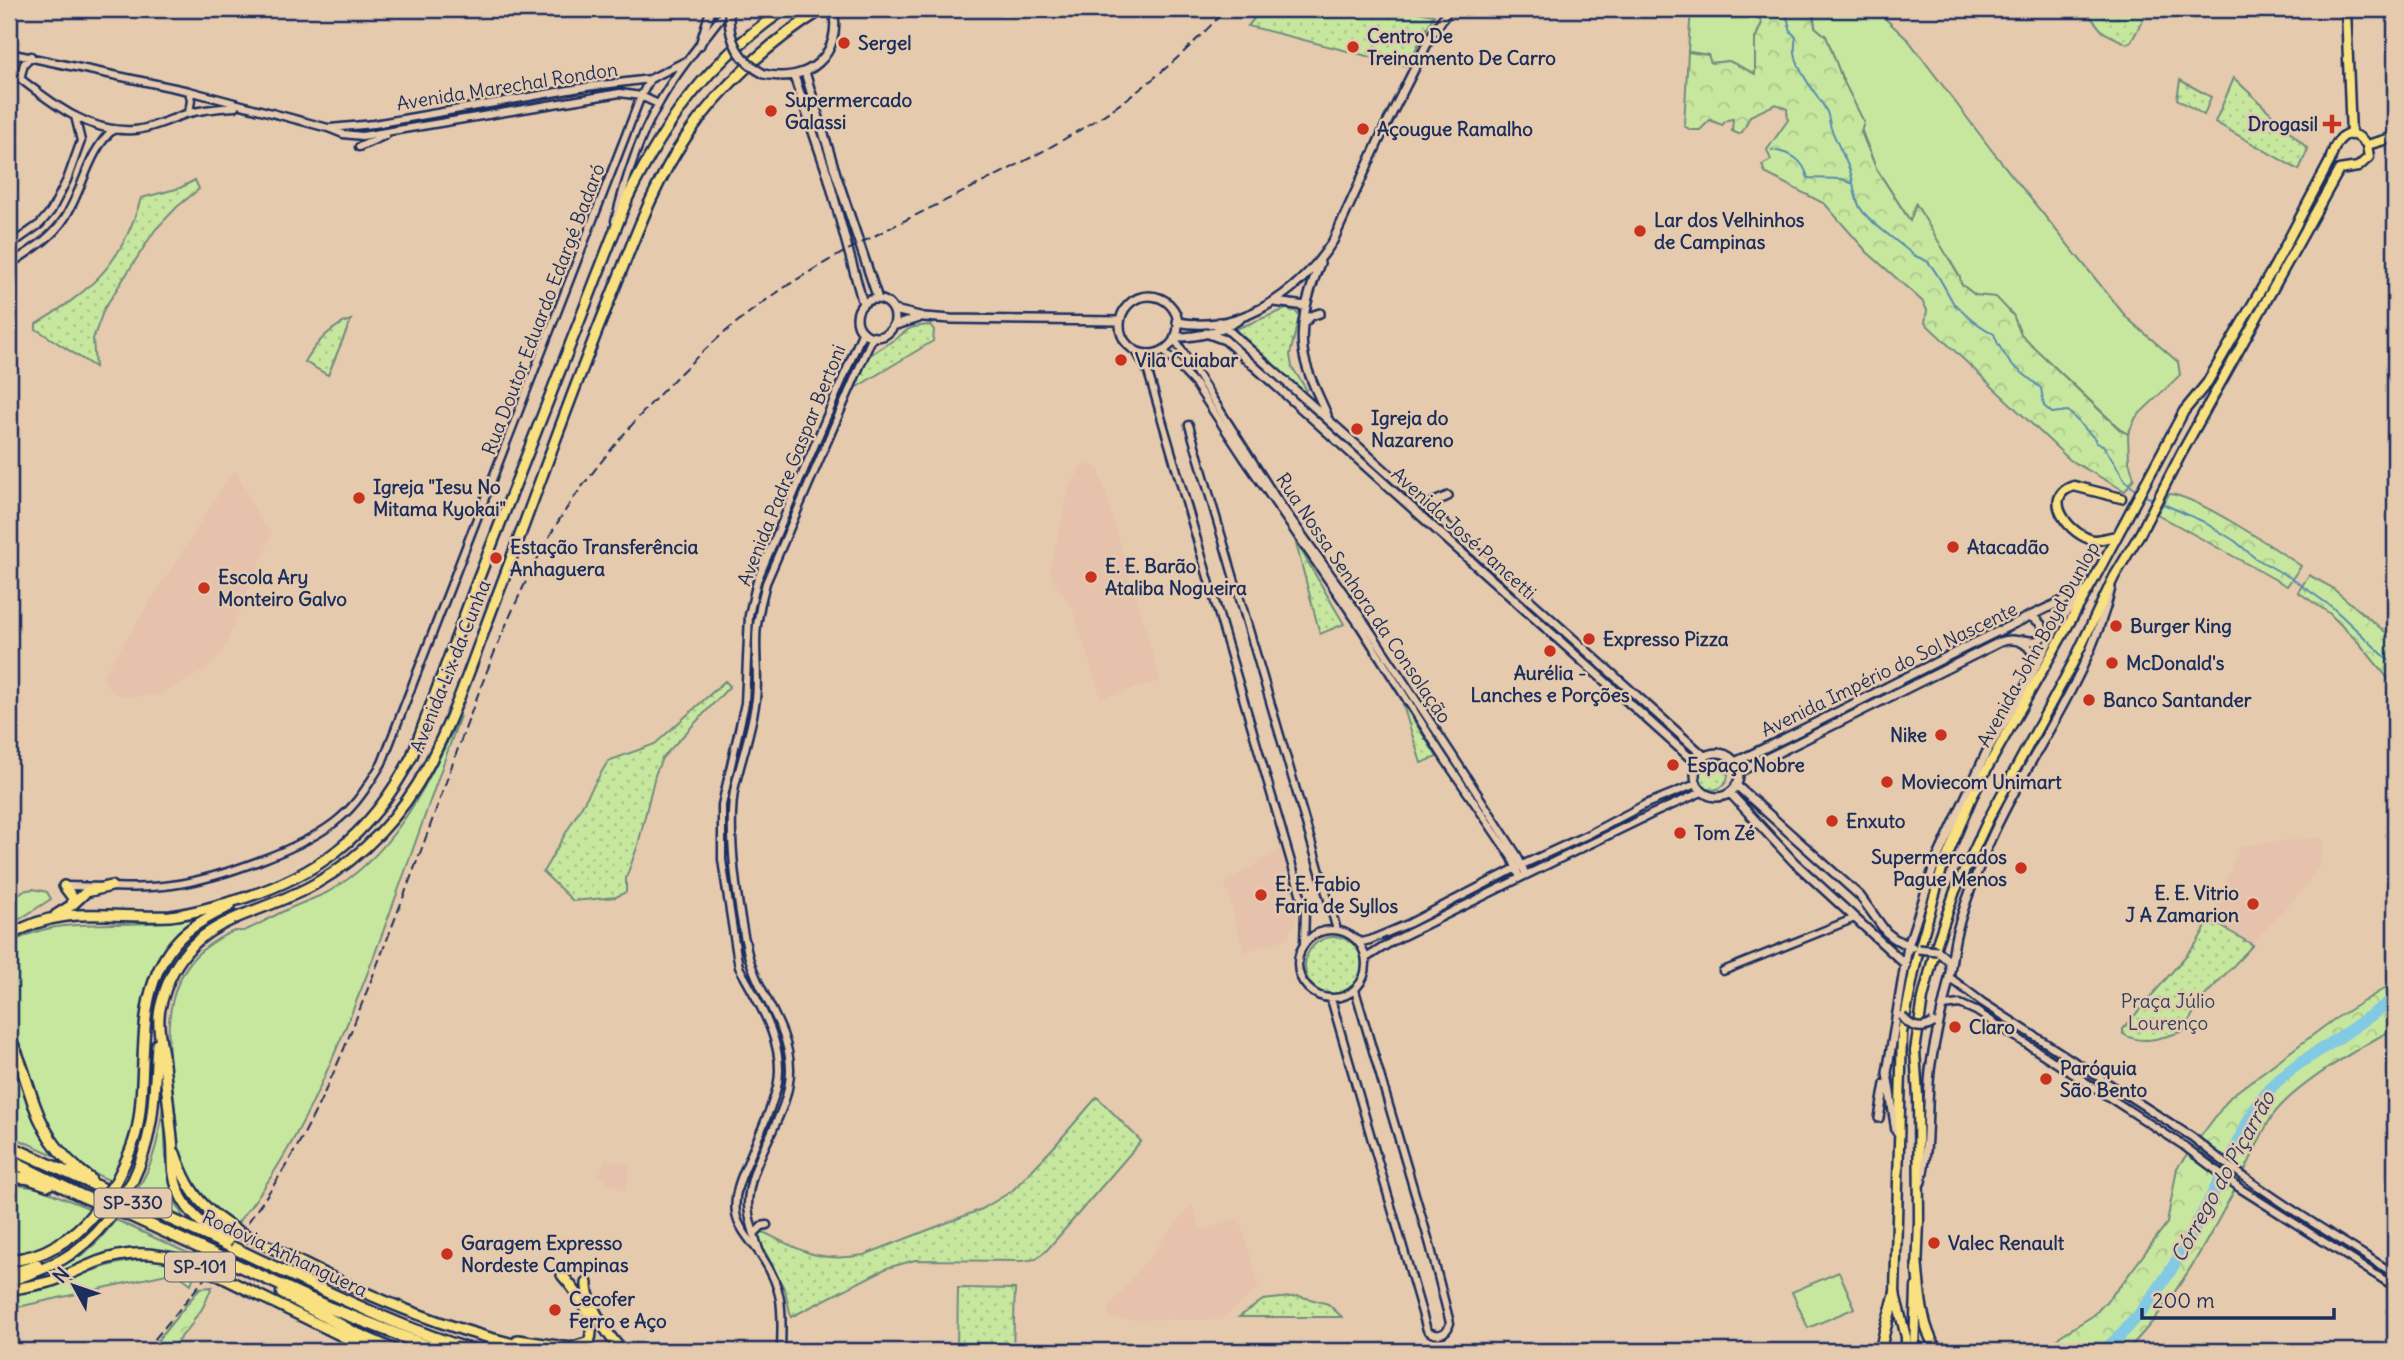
<svg xmlns="http://www.w3.org/2000/svg" width="2404" height="1360" font-family="Delius,sans-serif">
	<style>
		.built { fill: #e6c1ac }
		.grass { fill: #c7e79f; stroke: #718b7e; stroke-width: 2 }
		.forest { fill: url(#forest-crowns); stroke: #718b7e; stroke-width: 2 }
		.park { fill: url(#park-dots); stroke: #718b7e; stroke-width: 2 }
		.lines { fill: none; stroke-linecap: round; stroke-linejoin: round }
		.stream { stroke: #598bae; stroke-width: 2 }
		.river { stroke: #82c9e3; stroke-width: 12 }
		.tertiary-casing { stroke: #1b2f5e; stroke-width: 11 }
		.secondary-casing { stroke: #1b2f5e; stroke-width: 12 }
		.primary-casing { stroke: #1b2f5e; stroke-width: 13 }
		.trunk-casing { stroke: #1b2f5e; stroke-width: 14 }
		.motorway-casing { stroke: #1b2f5e; stroke-width: 15 }
		.tertiary { stroke: #e6caad; stroke-width: 6 }
		.secondary { stroke: #e6caad; stroke-width: 7 }
		.primary { stroke: #f9e181; stroke-width: 8 }
		.trunk { stroke: #f9e181; stroke-width: 9 }
		.motorway { stroke: #f9e181; stroke-width: 10 }
		.rail { stroke: #1b2f5e; stroke-width: 2; stroke-dasharray: 10 5; stroke-linecap: butt }
		.secondary-bridge-casing { stroke: #1b2f5e; stroke-width: 12; stroke-linecap: butt }
		.trunk-bridge-casing { stroke: #1b2f5e; stroke-width: 14; stroke-linecap: butt }
		.motorway-bridge-casing { stroke: #1b2f5e; stroke-width: 15; stroke-linecap: butt }
		.secondary-bridge { stroke: #e6caad; stroke-width: 7 }
		.trunk-bridge { stroke: #f9e181; stroke-width: 9 }
		.motorway-bridge { stroke: #f9e181; stroke-width: 10 }
		.poi-dot { fill: #c8321e; stroke: #e6caad; stroke-width: 2.5 }
		.labels { text-anchor: middle; stroke-width: 5; stroke-linejoin: round; paint-order: stroke }
		.shield { fill: #e6caad; stroke: #585e76; stroke-width: 2 }
		.shield-label { font-size: 18px; font-weight: bold; fill: #1b2f5e }
		.poi-label { font-size: 19px; font-weight: bold; fill: #1b2f5e; stroke: #e6caad; text-anchor: start }
		.street-label { font-size: 19px; fill: #1b2f5e; stroke: #e6caad }
		.park-label { font-size: 19px; fill: #2c4164; stroke: #e6caad }
		.water-label { font-size: 21px; font-style: italic; fill: #253e6b; stroke: #e6caad }
	</style>
	<defs>
		<pattern id="forest-crowns" width="20" height="18" patternUnits="userSpaceOnUse" patternTransform="scale(1.75)"><rect width="20" height="18" fill="#c7e79f"/><path d="M2 6a3 3 0 1 1 6 0M12 15a3 3 0 1 1 6 0" fill="none" stroke="#aac68b"/></pattern>
		<pattern id="park-dots" width="8" height="8" patternUnits="userSpaceOnUse" patternTransform="scale(1.75)"><rect width="8" height="8" fill="#c7e79f"/><path d="M2 2h.1M6 6h.1" fill="none" stroke="#aac68b" stroke-width="1.8" stroke-linecap="round"/></pattern>
	</defs>
	<rect width="100%" height="100%" fill="#e6caad"/>
	<filter id="ink" filterUnits="userSpaceOnUse"><feTurbulence type="fractalNoise" baseFrequency=".0143" numOctaves="2"/><feDisplacementMap in="SourceGraphic" scale="14" xChannelSelector="R" yChannelSelector="G"/><feConvolveMatrix kernelMatrix="1 2 1 2 8 2 1 2 1" color-interpolation-filters="sRGB"/></filter>
	<g filter="url(#ink)">
		<path class="built" d="M1089,462L1099,471L1160,681L1101,698L1073,609L1056,585L1050,569L1070,486L1081,468Z
			M234,470L238,474L258,516L265,527L272,532L226,644L213,664L195,676L156,695L126,697L114,693L104,681V675Z
			M2322,837L2324,845L2318,868L2303,889L2253,943L2211,919L2240,846Z
			M1281,848L1298,906L1296,923L1286,939L1244,952L1225,883Z
			M605,1160L630,1164L626,1190H619V1186L605,1184L606,1178H611L599,1176Z
			M1192,1204L1200,1230L1239,1219L1259,1283L1255,1291L1221,1320L1116,1319L1110,1316L1108,1313L1110,1306Z"/>
		<path class="grass" d="M1691,9H1759L1757,13L1762,23L1755,39V74L1729,61L1710,63L1708,55L1688,52Z
			M1808,9H1875L1909,41L1993,152L2127,318L2178,362L2180,375L2136,417L2128,434L2121,430L2021,335L2013,315L1975,295L1961,284L1915,205L1911,222L1876,168L1826,36L1815,27L1814,17Z
			M460,716C429,804 399,891 366,977C331,1065 296,1152 236,1225C218,1214 200,1201 190,1182C178,1160 178,1134 175,1110C169,1061 158,1002 192,960C199,951 224,933 236,931C239,931 243,932 246,930C259,925 271,917 284,911C298,904 314,899 328,892C396,854 427,783 460,716Z
			M33,889L47,892L51,899L9,926V901L23,891Z
			M200,918L160,961L140,1069L133,1138L111,1181L89,1171L69,1156L56,1140L46,1123L27,1062L9,1026V945C41,923 76,925 113,924C143,924 171,922 200,918Z
			M9,1042L36,1125L56,1156L9,1135V1078L11,1068Z
			M164,1098C166,1138 161,1184 184,1218L135,1193C155,1164 160,1132 164,1098Z
			M9,1184L38,1188L91,1209C73,1235 41,1255 9,1256Z
			M116,1220L207,1262L204,1265L140,1250C104,1251 76,1270 42,1276L84,1254L99,1240Z
			M158,1258L194,1276L191,1284L175,1272L9,1309V1294C23,1291 38,1288 52,1284C92,1272 115,1260 158,1258Z
			M1839,1272L1855,1308L1808,1328L1792,1292Z"/>
		<path class="forest" d="M1759,9H1808C1813,15 1814,19 1815,27L1826,36L1842,78L1864,122L1861,132L1876,168L1910,221L1916,204L1960,277L1961,284L1975,295L1996,297L2013,315L2021,335L2120,430L2128,434L2129,461L2134,478L2125,491L2070,460L1925,323L1927,310L1922,301L1867,252L1825,204L1765,173L1762,165L1771,160L1767,150L1788,120L1787,109L1776,104L1750,116L1743,131L1739,134L1732,131L1733,119L1727,120L1722,125L1710,120L1700,130H1691L1684,126L1688,52L1708,55L1711,63L1729,61L1755,74V39L1762,23L1757,13Z
			M2169,494C2195,495 2276,549 2301,566L2287,586L2157,514Z
			M2309,575L2331,587L2395,640V687L2359,643L2329,613L2298,592Z
			M2395,982V1028C2362,1046 2291,1087 2271,1118C2261,1134 2254,1153 2245,1170C2212,1233 2177,1300 2126,1351H2047L2060,1336L2094,1315L2121,1285L2167,1223L2177,1168L2231,1096L2333,1020Z
			M212,1287C204,1303 206,1306 193,1320V1323L169,1351H149L200,1288Z"/>
		<path class="park" d="M1262,9H1401L1434,15L1407,66L1248,26Z
			M2084,9H2148V10L2131,42L2127,44L2103,32Z
			M2234,78L2308,149L2299,170L2215,122Z
			M2180,80L2211,97L2204,115L2177,99Z
			M195,180L199,189L177,207L155,230L104,309L93,339L95,367L36,329V324C93,289 122,264 141,198L180,188Z
			M1286,309L1295,311L1299,316L1290,355L1292,367L1306,389L1305,393H1302L1235,333L1236,329Z
			M351,320L328,375L305,362C315,344 331,326 351,320Z
			M930,325L934,330L933,341L855,388L852,384C865,358 865,357 889,343C910,331 902,327 930,325Z
			M1295,540L1344,624L1320,634Z
			M725,681L730,686L662,758L655,775L638,845L626,878V892L616,897L573,901L543,872L608,761L655,744Z
			M1402,702L1437,757L1421,763Z
			M1696 774a16 16 0 1 1 32 0a16 16 0 1 1-32 0Z
			M2210,920L2253,945L2199,1002L2184,1031C2164,1037 2142,1046 2123,1034V1029L2196,944Z
			M1305 966a29 29 0 1 1 58 0a29 29 0 1 1-58 0Z
			M1097,1097L1141,1141L1047,1250L1036,1259L1021,1261L915,1260L887,1268L791,1317L785,1290L758,1238V1234L761,1231C801,1251 819,1263 864,1255L982,1209L1012,1191L1052,1149Z
			M958,1288L1015,1289L1013,1351H957Z
			M1299,1296L1328,1304L1342,1317H1239L1263,1300Z"/>
		<g class="lines">
			<path class="stream" d="M1785,9L1791,32L1796,37C1789,67 1814,87 1827,112C1829,117 1829,122 1831,128C1836,141 1843,154 1848,166C1855,180 1853,200 1863,212C1877,228 1895,239 1911,253C1916,258 1924,258 1929,263C1939,275 1946,291 1954,304C1960,307 1962,311 1968,316C1976,323 1985,329 1994,334L1998,344L2010,363L2041,388L2044,406L2052,413L2068,411L2095,439L2096,443L2103,445L2125,480L2137,492
				M1772,150C1791,153 1803,159 1808,178L1842,179L1851,183
				M2142,495L2153,499
				M2161,503L2202,521L2235,541L2255,558L2291,578L2332,607L2395,666"/>
			<path class="river" d="M2104,1351C2165,1296 2192,1233 2229,1162C2241,1139 2248,1116 2264,1096C2287,1068 2305,1060 2334,1041C2355,1027 2375,1012 2395,998"/>
			<defs>
				<path id="tertiary" d="M9,53L189,91L328,128L343,134L362,136L620,93L641,96L658,104
					M9,70C45,97 85,134 134,130C151,129 170,119 186,114C203,109 218,108 235,107
					M20,79L24,64L31,56
					M189,113L191,100L189,91
					M330,128L374,124L586,87L650,79L686,61
					M359,147L386,135
					M615,221C624,184 639,138 658,105C677,70 704,40 727,9
					M9,246L40,224L51,211L67,180L81,141L75,116
					M9,265C29,251 50,240 64,219C83,191 88,150 114,129
					M1174,338L1276,498L1363,620L1451,753L1517,855L1526,875
					M1163,350L1196,385L1244,458L1358,623L1444,758L1512,858L1520,878
					M1136,351L1148,372L1305,910L1304,945
					M1189,425L1337,930
					M64,886C99,886 137,890 172,885C217,879 306,848 340,818C358,803 370,782 382,763L641,96L650,79
					M1298 964a34 34 0 1 1 68 0a34 34 0 1 1-68 0Z
					M1357,940L1362,942L1370,940L1410,923L1522,865L1589,834L1646,804L1696,784
					M1366,958L1393,941L1520,878L1654,813L1702,792
					M1723,971L1855,918
					M1949,977L1982,1002L2192,1137C2255,1189 2326,1231 2395,1274
					M1331,999L1427,1330C1436,1338 1447,1335 1450,1323L1430,1245L1355,990
					M1943,1006L1960,1004L1976,1011L2184,1146L2241,1189L2395,1287
					M754,1234L762,1226L767,1225
					M759,1250C755,1236 748,1219 748,1204C749,1156 791,1117 790,1068C789,1026 758,994 748,954C738,911 726,829 735,786C742,757 752,729 756,699C759,674 754,649 757,625C759,611 762,597 766,583L873,336
					M781,1351C782,1310 785,1291 760,1254C752,1242 738,1228 736,1213C733,1193 742,1175 750,1157C759,1134 771,1111 777,1087C787,1045 758,1002 739,967L737,956L722,860V805L745,703L749,615L757,581L863,331"/>
				<path id="secondary" d="M700,45L711,9
					M805,72L836,174L878,299
					M764,74C808,84 843,55 833,9
					M794,76L828,176L863,304
					M1320,263C1308,294 1296,330 1306,364C1311,382 1320,398 1327,415
					M1120 325a29 29 0 1 1 58 0a29 29 0 1 1-58 0Z
					M857 318a19 19 0 1 1 38 0a19 19 0 1 1-38 0Z
					M1274,302L1306,306
					M894,310L924,317L951,319L1120,321
					M1177,322C1242,334 1299,293 1333,241L1385,127L1431,36L1449,9
					M1219,322L1704,756
					M1304,323L1311,316L1320,313
					M893,326L919,318
					M1206,333L1225,340L1697,764
					M1175,337C1197,338 1222,331 1240,319
					M1425,506L1448,496
					M2022,640C2030,640 2036,644 2042,637C2046,626 2038,620 2029,616
					M1695 775a22 22 0 1 1 44 0a22 22 0 1 1-44 0Z
					M1735,762C1851,708 1963,645 2080,593
					M1739,772L2000,642C2018,636 2031,644 2036,662
					M1736,785L1860,896L1886,932L1895,939L1912,947
					M1730,793L1794,862L1906,965
					M1937,951L1949,961L1950,968
					M1879,1118L1885,1084
					M1896,1131L1887,1073L1908,946L1935,863L1987,751L2021,695L2060,620L2083,592
					M1921,1182C1930,1146 1926,1109 1930,1071C1934,1039 1943,1009 1949,978C1952,962 1953,946 1957,931C1963,910 1970,890 1978,870C2014,772 2087,690 2111,588"/>
				<path id="primary" d="M2346,9L2351,135
					M2367,145L2395,137
					M2117,536C2109,537 2102,540 2094,540C2071,537 2039,496 2074,486L2121,498
					M1906,1351V1337L1895,1294L1902,1033L1917,957L1942,869L1972,797L1990,763L2092,583L2184,411L2207,383L2274,267L2330,161C2335,140 2348,122 2367,145L2369,157L2358,167L2339,170L2181,454L2141,532L2114,577L2074,661L1989,818L1955,891L1937,943L1923,998L1915,1051L1918,1097L1919,1221L1917,1271
					M1914,1351L1916,1287"/>
				<path id="trunk" d="M64,886L73,898L72,905
					M56,915L72,905L86,892L111,886
					M9,936C61,903 112,919 170,916C189,914 208,908 227,903C315,879 370,837 412,756L474,590L628,197C668,117 710,60 785,9
					M175,1153C181,1171 189,1190 203,1204C223,1226 254,1239 280,1252C364,1295 452,1333 545,1351
					M133,1180C155,1134 154,1094 157,1044
					M115,1183C126,1162 136,1141 139,1118C148,1056 133,987 180,938C194,924 213,915 230,906
					M230,1242C208,1229 188,1215 178,1190C171,1172 174,1156 172,1138C169,1110 166,1083 163,1055C161,1043 158,1030 159,1017C159,1008 163,997 166,988C192,915 256,918 315,884C363,857 403,814 428,766C454,717 472,663 491,612C532,506 569,398 612,294C634,240 653,185 686,137C721,86 771,41 823,9
					M1917,1265C1920,1296 1921,1324 1937,1351
					M9,1271H18L37,1265
					M9,1281C52,1267 78,1256 107,1220
					M587,1283C586,1302 609,1338 623,1351
					M9,1290C23,1287 38,1285 52,1281C67,1276 82,1268 97,1262C134,1248 168,1253 203,1268L344,1337L380,1351
					M518,1340L571,1348L589,1342C598,1319 577,1292 562,1275
					M1881,1351C1882,1334 1891,1312 1895,1294"/>
				<path id="motorway" d="M9,1037C18,1053 23,1071 29,1089C41,1129 55,1153 90,1179
					M9,1146C91,1184 175,1220 257,1259C328,1292 399,1328 474,1351
					M9,1160L82,1196L131,1216L330,1308L440,1351
					M9,1177L28,1178L48,1185
					M9,1260C43,1259 74,1238 95,1212
					M282,1293L353,1332L396,1351"/>
			</defs>
			<use href="#tertiary" class="tertiary-casing"/>
			<use href="#secondary" class="secondary-casing"/>
			<use href="#primary" class="primary-casing"/>
			<use href="#trunk" class="trunk-casing"/>
			<use href="#motorway" class="motorway-casing"/>
			<use href="#tertiary" class="tertiary"/>
			<use href="#secondary" class="secondary"/>
			<use href="#primary" class="primary"/>
			<use href="#trunk" class="trunk"/>
			<use href="#motorway" class="motorway"/>
			<path class="rail" d="M145,1351C199,1285 256,1220 298,1145C315,1114 330,1081 344,1049C373,976 402,902 429,829C466,728 499,625 552,532C571,499 595,469 619,440C670,379 727,324 793,282C902,213 1027,172 1131,96C1166,70 1197,41 1226,9"/>
			<defs>
				<path id="secondary-bridge" d="M729,12C728,41 739,61 764,74
					M1918,949L1937,951
					M1902,1016C1910,1027 1921,1031 1933,1023"/>
				<path id="trunk-bridge" d="M107,1220L133,1180"/>
				<path id="motorway-bridge" d="M95,1212L115,1183"/>
			</defs>
			<use href="#secondary-bridge" class="secondary-bridge-casing"/>
			<use href="#trunk-bridge" class="trunk-bridge-casing"/>
			<use href="#motorway-bridge" class="motorway-bridge-casing"/>
			<use href="#secondary-bridge" class="secondary-bridge"/>
			<use href="#trunk-bridge" class="trunk-bridge"/>
			<use href="#motorway-bridge" class="motorway-bridge"/>
		</g>
	</g>
	<g class="poi-dot">
		<circle cx="844" cy="43" r="7"/>
		<circle cx="1353" cy="47" r="7"/>
		<circle cx="771" cy="111" r="7"/>
		<path d="M2328.5 113.5h7v7h7v7h-7v7h-7v-7h-7v-7h7z"/>
		<circle cx="1363" cy="129" r="7"/>
		<circle cx="1640" cy="231" r="7"/>
		<circle cx="1121" cy="360" r="7"/>
		<circle cx="1357" cy="429" r="7"/>
		<circle cx="359" cy="498" r="7"/>
		<circle cx="1953" cy="547" r="7"/>
		<circle cx="496" cy="558" r="7"/>
		<circle cx="1091" cy="577" r="7"/>
		<circle cx="204" cy="588" r="7"/>
		<circle cx="2116" cy="626" r="7"/>
		<circle cx="1589" cy="639" r="7"/>
		<circle cx="1550" cy="651" r="7"/>
		<circle cx="2112" cy="663" r="7"/>
		<circle cx="2089" cy="700" r="7"/>
		<circle cx="1941" cy="735" r="7"/>
		<circle cx="1673" cy="765" r="7"/>
		<circle cx="1887" cy="782" r="7"/>
		<circle cx="1832" cy="821" r="7"/>
		<circle cx="1680" cy="833" r="7"/>
		<circle cx="2021" cy="868" r="7"/>
		<circle cx="1261" cy="895" r="7"/>
		<circle cx="2253" cy="904" r="7"/>
		<circle cx="1955" cy="1027" r="7"/>
		<circle cx="2046" cy="1079" r="7"/>
		<circle cx="1934" cy="1243" r="7"/>
		<circle cx="447" cy="1254" r="7"/>
		<circle cx="555" cy="1310" r="7"/>
	</g>
	<g class="labels">
		<g class="shield">
			<rect x="94.5" y="1188.5" width="77" height="29" rx="5"/>
			<rect x="165" y="1252.5" width="70" height="29" rx="5"/>
		</g>
		<g class="shield-label">
			<text x="133" y="1209">SP-330</text>
			<text x="200" y="1273">SP-101</text>
		</g>
		<g class="poi-label">
			<text x="1367" y="43">Centro De<tspan x="1367" dy="22">Treinamento De Carro</tspan></text>
			<text x="858" y="50">Sergel</text>
			<text x="785" y="107">Supermercado<tspan x="785" dy="22">Galassi</tspan></text>
			<text x="2318" y="131" text-anchor="end">Drogasil</text>
			<text x="1377" y="136">Açougue Ramalho</text>
			<text x="1654" y="227">Lar dos Velhinhos<tspan x="1654" dy="22">de Campinas</tspan></text>
			<text x="1135" y="367">Vila Cuiabar</text>
			<text x="1371" y="425">Igreja do<tspan x="1371" dy="22">Nazareno</tspan></text>
			<text x="373" y="494">Igreja "Iesu No<tspan x="373" dy="22">Mitama Kyokai"</tspan></text>
			<text x="510" y="554">Estação Transferência<tspan x="510" dy="22">Anhaguera</tspan></text>
			<text x="1967" y="554">Atacadão</text>
			<text x="1105" y="573">E. E. Barão<tspan x="1105" dy="22">Ataliba Nogueira</tspan></text>
			<text x="218" y="584">Escola Ary<tspan x="218" dy="22">Monteiro Galvo</tspan></text>
			<text x="2130" y="633">Burger King</text>
			<text x="1603" y="646">Expresso Pizza</text>
			<text x="2126" y="670">McDonald's</text>
			<text x="1550" y="680" text-anchor="middle">Aurélia -<tspan x="1550" dy="22">Lanches e Porções</tspan></text>
			<text x="2103" y="707">Banco Santander</text>
			<text x="1927" y="742" text-anchor="end">Nike</text>
			<text x="1687" y="772">Espaço Nobre</text>
			<text x="1901" y="789">Moviecom Unimart</text>
			<text x="1846" y="828">Enxuto</text>
			<text x="1694" y="840">Tom Zé</text>
			<text x="2007" y="864" text-anchor="end">Supermercados<tspan x="2007" dy="22">Pague Menos</tspan></text>
			<text x="1275" y="891">E. E. Fabio<tspan x="1275" dy="22">Faria de Syllos</tspan></text>
			<text x="2239" y="900" text-anchor="end">E. E. Vitrio<tspan x="2239" dy="22">J A Zamarion</tspan></text>
			<text x="1969" y="1034">Claro</text>
			<text x="2060" y="1075">Paróquia<tspan x="2060" dy="22">São Bento</tspan></text>
			<text x="461" y="1250">Garagem Expresso<tspan x="461" dy="22">Nordeste Campinas</tspan></text>
			<text x="1948" y="1250">Valec Renault</text>
			<text x="569" y="1306">Cecofer<tspan x="569" dy="22">Ferro e Aço</tspan></text>
		</g>
		<g class="street-label">
			<text transform="translate(507 86) rotate(-9)" y="7">Avenida Marechal Rondon</text>
			<text transform="translate(543 309) rotate(-69)" y="7">Rua Doutor Eduardo Edargé Badaró</text>
			<text transform="translate(791 465) rotate(-68)" y="7">Avenida Padre Gaspar Bertoni</text>
			<text transform="translate(1464 533) rotate(42)" y="7">Avenida José Pancetti</text>
			<text transform="translate(1364 598) rotate(56)" y="7">Rua Nossa Senhora da Consolação</text>
			<text transform="translate(2038 644) rotate(-61)" y="7">Avenida John Boyd Dunlop</text>
			<text transform="translate(450 666) rotate(-68)" y="7">Avenida Lix da Cunha</text>
			<text transform="translate(1889 669) rotate(-26)" y="7">Avenida Império do Sol Nascente</text>
			<text transform="translate(285 1253) rotate(25)" y="7">Rodovia Anhanguera</text>
		</g>
		<g class="park-label">
			<text x="2168" y="1008">Praça Júlio<tspan x="2168" dy="22">Lourenço</tspan></text>
		</g>
		<g class="water-label">
			<text transform="translate(2223 1177) rotate(-61)" y="7">Córrego do Piçarrão</text>
		</g>
	</g>
	<rect width="2404" height="1360" fill="none" stroke="#e6caad" stroke-width="35"/>
	<rect x="18" y="18" width="2369" height="1325" fill="none" stroke="#1b2f5e" stroke-width="2.5" filter="url(#ink)"/>
	<g transform="translate(74 1286) rotate(310)" stroke="#e6caad" stroke-width="5" paint-order="stroke">
	<path d="M0-5L12 26L0 18L-12 26Z" fill="#1b2f5e"/>
	<text y="-10" font-size="19" font-weight="bold" text-anchor="middle" fill="#1b2f5e">N</text>
	</g>
	<path d="M2142 1308v10h192v-10" fill="none" stroke="#1b2f5e" stroke-width="3.5"/>
	<text x="2152" y="1308" font-size="21" fill="#1b2f5e" stroke="#e6caad" stroke-width="5" paint-order="stroke">200 m</text>
</svg>
